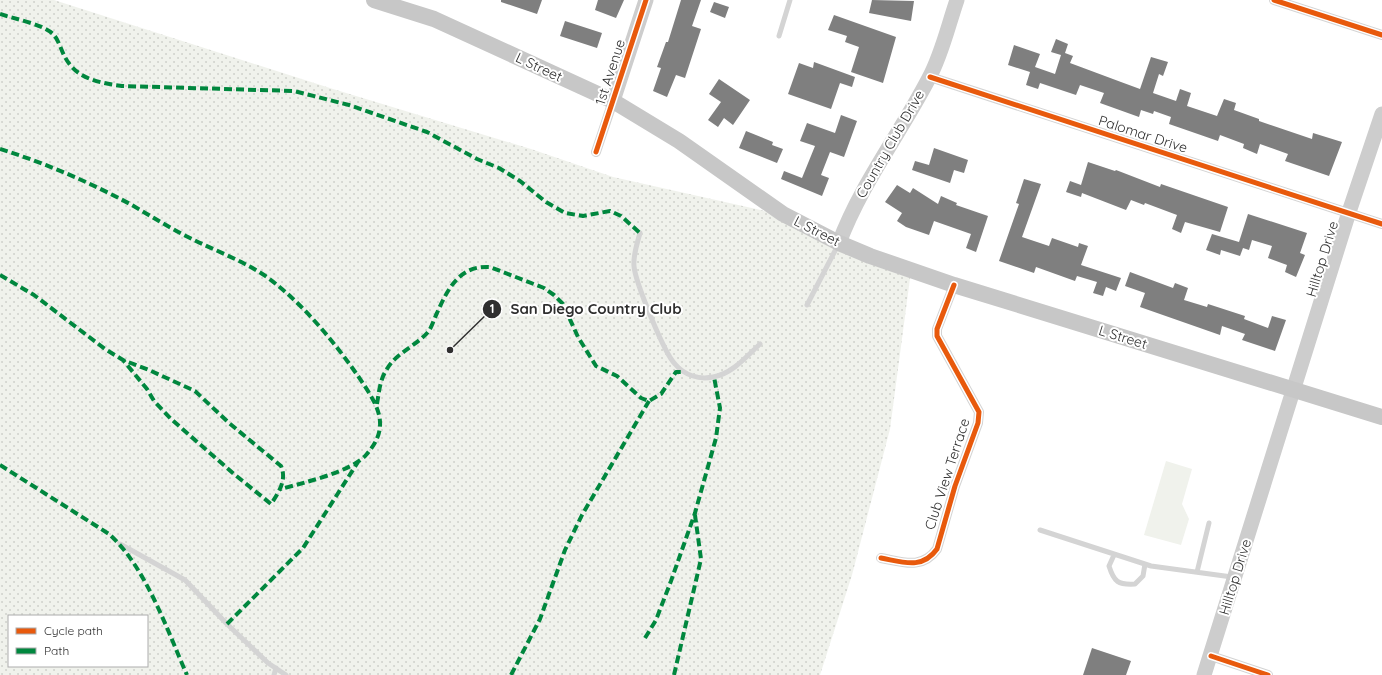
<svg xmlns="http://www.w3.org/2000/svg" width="1382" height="675" font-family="Quicksand,sans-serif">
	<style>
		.grass { fill: url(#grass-dots); fill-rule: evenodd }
		.park { fill: #f0f2ec }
		.building { fill: #7f7f7f }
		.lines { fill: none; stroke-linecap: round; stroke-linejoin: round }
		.lane { stroke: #d4d4d4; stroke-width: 5 }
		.street { stroke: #d4d4d4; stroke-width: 10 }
		.secondary { stroke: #cdcdcd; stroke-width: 15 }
		.primary { stroke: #c7c7c7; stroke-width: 16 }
		.quiet { stroke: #00873e; stroke-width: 4; stroke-dasharray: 8 4; stroke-linecap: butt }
		.cycleway-casing { stroke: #fff; stroke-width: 8 }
		.cycleway { stroke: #e8590c; stroke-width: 5 }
		.labels { text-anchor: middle; stroke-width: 4; stroke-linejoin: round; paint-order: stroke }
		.street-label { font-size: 14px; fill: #2f2f2f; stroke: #fff }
		.leader { fill: none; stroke: #2f2f2f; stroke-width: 1.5 }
		.callout-dot { fill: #2f2f2f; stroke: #fff; stroke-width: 1.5 }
		.mark-label { font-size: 12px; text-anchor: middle; font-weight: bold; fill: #fff }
		.callout-label { font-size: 15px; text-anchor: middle; font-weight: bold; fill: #2f2f2f; stroke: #fff; stroke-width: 4; stroke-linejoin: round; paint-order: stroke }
	</style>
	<defs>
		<pattern id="grass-dots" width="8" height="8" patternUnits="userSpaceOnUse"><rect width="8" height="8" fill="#f0f2ec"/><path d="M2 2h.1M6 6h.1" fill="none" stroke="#ced0cb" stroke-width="1.8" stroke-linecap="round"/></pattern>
	</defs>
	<rect width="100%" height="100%" fill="#fff"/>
	<path class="grass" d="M0,0H54L333,89L531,149L613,177L787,216L911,271L890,429L852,575L820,675H0ZM9,616H147V666H9Z"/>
	<path class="park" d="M1166,461L1192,469L1182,504L1189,519L1181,545L1144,535Z"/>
	<path class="building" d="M501,0H542L537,14L501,2Z
		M598,0H624L616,18L595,10Z
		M681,0H701L692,26L701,29L685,78L676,75L667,97L653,91L661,68L657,67L666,42H668Z
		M872,0L914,1L911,21L869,13Z
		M714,2L729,7L725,18L710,12Z
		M834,15L896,37L883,83L851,72L859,47L845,42L847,36L828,30Z
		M565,21L602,33L597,48L560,36Z
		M1056,39L1068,44L1065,53L1073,56L1070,63L1121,82L1140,89L1151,57L1168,62L1163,76L1159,74L1153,93L1176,101L1180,89L1191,93L1187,106L1217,116L1224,99L1236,103L1234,110L1259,119V121L1312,139L1313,133L1342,142L1329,176L1285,161L1288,154L1260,144L1257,154L1243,148L1244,144L1220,135L1218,141L1169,124L1171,117L1154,111L1153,114L1141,110L1139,117L1100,103L1104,93L1080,85L1076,95L1040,83L1038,89L1026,85L1030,72L1008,65L1014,45L1040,54L1035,67L1055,74L1061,55L1051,52Z
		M814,62L855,77L852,87L840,83L831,109L788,94L799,63L813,68Z
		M719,79L750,100L733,125L724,118L718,127L708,120L721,102L709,94Z
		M841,115L857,121L844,157L830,152L821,175L829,178L822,196L781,179L784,171L802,178L815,146L800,141L807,123L835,133Z
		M746,131L773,142L772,145L783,149L777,163L739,148Z
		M934,148L968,160L964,173L954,170L950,183L912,170L915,161L929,165Z
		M1088,162L1115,171L1116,170L1160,187L1161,184L1228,207L1220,232L1185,222L1181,233L1172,229L1177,215L1145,203L1144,205L1131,200L1126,210L1082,193L1081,197L1066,192L1070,181L1081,185Z
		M1024,179L1041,184L1022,237L1049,246L1052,238L1078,247L1079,243L1088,246L1081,265L1121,278L1116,291L1106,287L1103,296L1093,293L1097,282L1077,276L1075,281L1036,267L1034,273L999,261L1019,204L1016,203Z
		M897,185L910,193L913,188L938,204L941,196L957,203L956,205L988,216L976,252L966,248L971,234L934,221L929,235L906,227L897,221L902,213L885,202Z
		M1248,214L1307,233L1300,253L1305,255L1296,277L1285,272L1287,265L1268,258L1272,246L1252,240L1249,250L1243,248L1240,256L1221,250L1220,255L1206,250L1212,234L1239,242Z
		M1130,272L1173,288L1175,283L1188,288L1184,300L1207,307L1208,304L1245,316L1244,319L1268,328L1272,316L1286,320L1275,351L1242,340L1245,334L1222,326L1220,335L1140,307L1145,293L1125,286Z
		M1092,648L1131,661L1126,675H1083Z"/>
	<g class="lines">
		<path class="lane" d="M779,36L790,0
			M640,233C637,244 633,255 634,266C635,281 664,353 675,364C684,375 699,380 713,377C732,374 747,356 760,344
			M807,305L838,245
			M1040,530L1151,566L1232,577
			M120,544L185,580L227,624L268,663L286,675
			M1114,555L1109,566C1114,582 1118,585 1135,584L1143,576L1145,564
			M1197,572L1209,523
			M274,675L276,668"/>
		<path class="street" d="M1274,0L1382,35
			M930,77L1382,224
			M596,152L613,101
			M881,558C903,562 922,570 937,549L955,486L978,423L979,412L937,336V329L954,285
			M1211,656L1268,675"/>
		<path class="secondary" d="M613,101L646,0
			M839,243C861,184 900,134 929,78C942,54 948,26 957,0
			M1204,675L1349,212L1382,114"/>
		<path class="primary" d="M374,0L434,19L613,101L679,141L783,214L839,243L870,256L954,285L1382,417"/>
		<path class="quiet" d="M0,14C14,19 44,24 54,35C59,41 61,50 65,57C76,79 100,83 122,86L294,91L349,105L427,132L477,159L499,168L520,181L546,202L565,213L583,216L610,211L621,216L640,233
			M0,149C45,163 89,182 130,204C151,216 171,229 192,239C220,253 252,264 276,284C307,309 335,343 358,376C376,403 393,425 366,455C351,472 302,483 281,489
			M0,275L34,295L105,349L123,360L149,370L195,391L229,423L281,466C287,480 279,492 271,504L234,474L171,419L154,401L147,389L123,360
			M377,404C379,392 380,379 387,369C396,353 416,346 428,332C432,327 434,319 437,313C448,288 460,265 490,267L544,288L554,295L563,304L578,337L596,366L617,376L641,398L649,401L661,394L676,372H684
			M0,465L109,534C146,567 167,630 187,675
			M227,624L303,548L358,462
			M645,638L656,620L671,581L695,513L716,438L720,408L714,377
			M511,675L540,619L565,550L582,515L649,401
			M674,675L701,559L695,515"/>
		<defs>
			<path id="cycleway" d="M1274,0L1382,35
				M930,77L1382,224
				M596,152L646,0
				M881,558C903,562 922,570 937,549L955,486L978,423L979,412L937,336V329L954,285
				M1211,656L1268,675"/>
		</defs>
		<use href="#cycleway" class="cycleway-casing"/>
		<use href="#cycleway" class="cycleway"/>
	</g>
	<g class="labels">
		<g class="street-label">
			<text transform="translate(539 67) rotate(25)" y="5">L Street</text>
			<text transform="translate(610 72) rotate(-72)" y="5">1st Avenue</text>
			<text transform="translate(1143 134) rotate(18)" y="5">Palomar Drive</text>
			<text transform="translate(890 144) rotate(-60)" y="5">Country Club Drive</text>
			<text transform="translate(817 231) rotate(27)" y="5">L Street</text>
			<text transform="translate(1322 259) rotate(-73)" y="5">Hilltop Drive</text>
			<text transform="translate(1123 337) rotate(17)" y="5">L Street</text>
			<text transform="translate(947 474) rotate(-72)" y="5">Club View Terrace</text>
			<text transform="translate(1235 577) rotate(-73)" y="5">Hilltop Drive</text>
		</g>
	</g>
	<path class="leader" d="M450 350L492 309"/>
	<g class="callout-dot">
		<circle cx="450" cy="350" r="4"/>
		<circle cx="492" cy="309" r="10"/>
	</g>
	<g class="mark-label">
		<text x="492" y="313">1</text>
	</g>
	<g class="callout-label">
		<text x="596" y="314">San Diego Country Club</text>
	</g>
	<rect x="8" y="615" width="140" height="52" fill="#ffffff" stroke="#acacac"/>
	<rect x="16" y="628" width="20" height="6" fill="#e8590c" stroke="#acacac"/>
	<text x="44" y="635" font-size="12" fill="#2f2f2f">Cycle path</text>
	<rect x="16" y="648" width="20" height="6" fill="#00873e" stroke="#acacac"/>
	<text x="44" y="655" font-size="12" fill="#2f2f2f">Path</text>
</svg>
